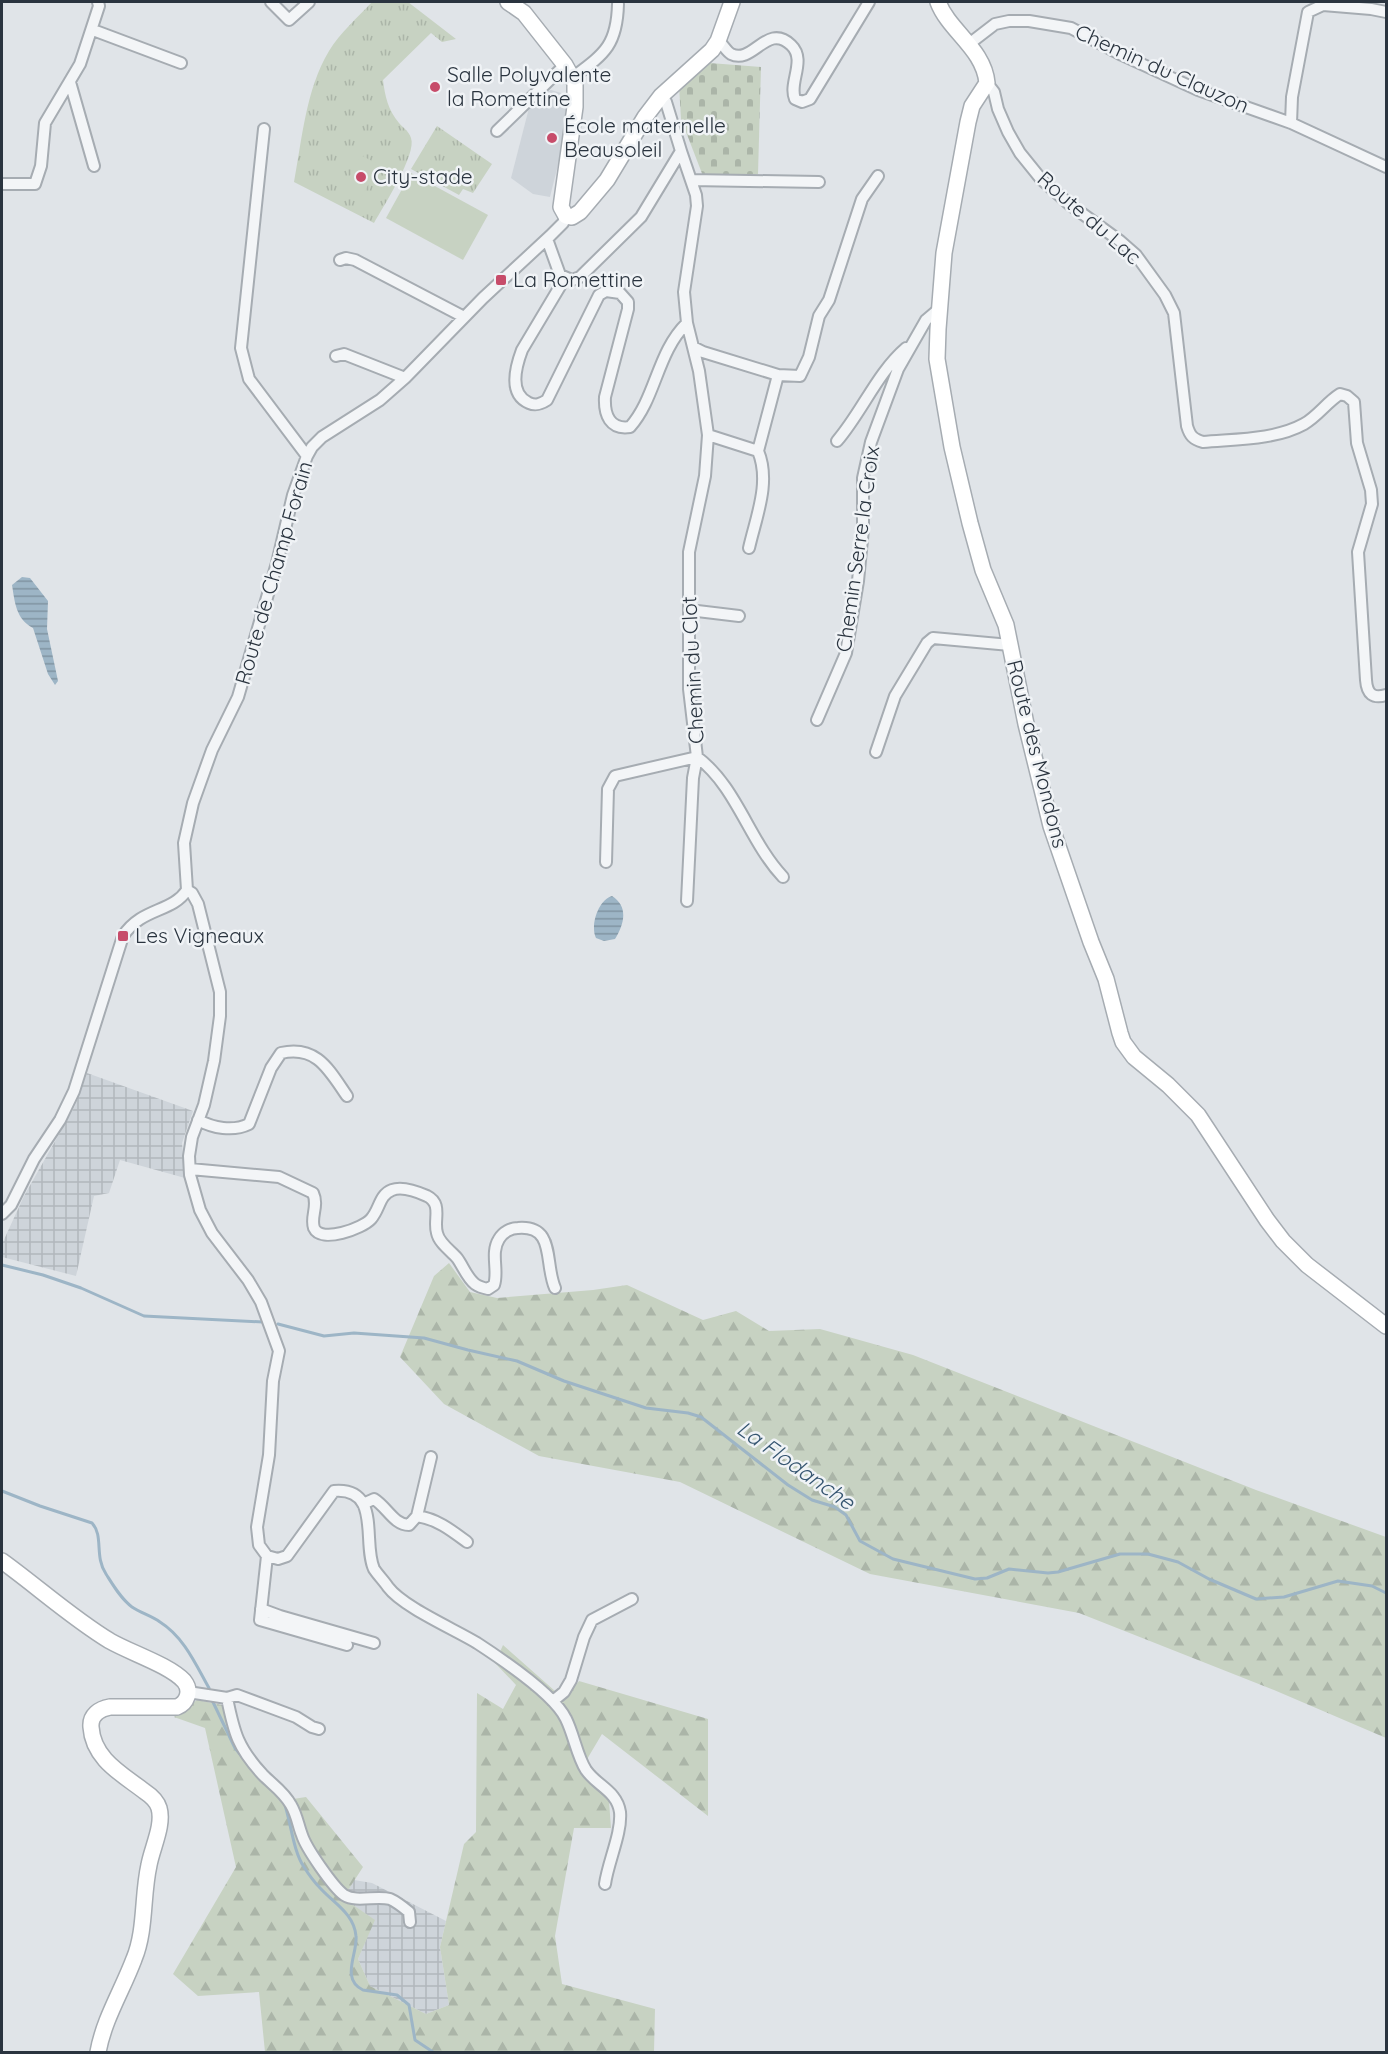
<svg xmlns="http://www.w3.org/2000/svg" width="1388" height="2054" font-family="Quicksand,sans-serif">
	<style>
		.built { fill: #ced4da }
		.industrial { fill: url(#industrial-grid) }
		.grass { fill: url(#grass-tufts) }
		.forest { fill: url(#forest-firs) }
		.cemetery { fill: url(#cemetery-stones) }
		.garden { fill: #c7d2c2 }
		.water { fill: url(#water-rules) }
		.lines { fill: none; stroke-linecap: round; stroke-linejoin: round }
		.stream { stroke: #9db5c6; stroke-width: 3 }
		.street-casing { stroke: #a6acb2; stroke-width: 14 }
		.secondary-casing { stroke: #a6acb2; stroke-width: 18 }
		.street { stroke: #f3f5f7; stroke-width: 10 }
		.secondary { stroke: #fff; stroke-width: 15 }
		.poi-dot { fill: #c74c6a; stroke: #f0f3f6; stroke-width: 2 }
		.labels { text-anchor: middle; stroke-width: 5; stroke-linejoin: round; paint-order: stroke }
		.street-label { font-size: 21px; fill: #2a343f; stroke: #f0f3f6 }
		.poi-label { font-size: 21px; fill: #2a343f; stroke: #f0f3f6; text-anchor: start }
		.water-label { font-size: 22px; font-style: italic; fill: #365671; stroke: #f0f3f6 }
	</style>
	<defs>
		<pattern id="industrial-grid" width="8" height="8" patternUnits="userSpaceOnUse" patternTransform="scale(1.5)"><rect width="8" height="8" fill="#ced4da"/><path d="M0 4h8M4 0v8" fill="none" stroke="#b1b7bc"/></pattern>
		<pattern id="grass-tufts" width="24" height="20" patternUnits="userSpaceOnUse" patternTransform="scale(1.5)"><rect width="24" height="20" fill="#c7d2c2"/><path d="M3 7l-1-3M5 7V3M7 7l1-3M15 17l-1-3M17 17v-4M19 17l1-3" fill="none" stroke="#abb5a8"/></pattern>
		<pattern id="forest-firs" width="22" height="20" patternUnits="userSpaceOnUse" patternTransform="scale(1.5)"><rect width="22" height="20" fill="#c7d2c2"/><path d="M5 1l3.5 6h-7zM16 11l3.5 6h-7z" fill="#abb5a8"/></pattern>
		<pattern id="cemetery-stones" width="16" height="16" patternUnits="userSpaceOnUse" patternTransform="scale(1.5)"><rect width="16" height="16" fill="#c7d2c2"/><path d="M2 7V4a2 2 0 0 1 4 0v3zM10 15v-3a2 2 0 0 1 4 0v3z" fill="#abb5a8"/></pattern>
		<pattern id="water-rules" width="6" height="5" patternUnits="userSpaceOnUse" patternTransform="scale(1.5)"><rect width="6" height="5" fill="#9db5c6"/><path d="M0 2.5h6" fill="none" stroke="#8094a2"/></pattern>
	</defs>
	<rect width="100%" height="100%" fill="#e0e4e8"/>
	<path class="built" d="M551,90L568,95L560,157L550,197L533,194L511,178L530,104L540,94Z"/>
	<path class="industrial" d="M87,1073L193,1111L182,1143L185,1178L120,1160L109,1193L94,1196L76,1276L2,1257V1244L24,1196L75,1106Z
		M354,1880L372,1883L446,1921L440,1947L449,2005L426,2014L370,1986L358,1959L374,1920L343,1898Z"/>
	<path class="grass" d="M372,2H408L456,39L442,42L431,33L383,80C385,96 388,110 399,123C403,128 409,131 411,138C417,154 383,207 374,223L294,182C302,139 306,89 329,51C340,33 358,17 372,2Z
		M437,126L492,164L473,193L463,189L459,195L411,169Z"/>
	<path class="forest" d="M449,1263L470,1292L497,1298L593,1290L627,1285L703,1320L736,1311L769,1331L820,1329L913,1355L1256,1490L1386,1537V1738L1274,1690L1079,1613L870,1574L680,1482L539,1456L444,1404L400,1357L434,1276Z
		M503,1645L564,1699L579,1681L708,1719V1816L602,1734L580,1771L609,1801L611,1828H574L555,1936L562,1984L655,2009L654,2052H265L259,1992L198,1996L173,1974L236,1867L205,1728L174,1717L197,1700L222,1705L239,1727L258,1764L293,1799L306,1797L363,1867L343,1898L375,1920L358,1959L370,1986L426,2014L449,2005L440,1947L464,1844L476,1832L477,1693L503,1709L516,1685L495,1663Z"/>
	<path class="cemetery" d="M710,63L761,67L758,174L703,176L681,119L679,85Z"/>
	<path class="garden" d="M363,156L377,164L378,167L362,196L359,197L345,190L344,187L360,157Z
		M411,173L488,215L463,260L386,218Z"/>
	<path class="water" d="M22,577L30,578L48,601L47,629L58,681L55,685L48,674L33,628C16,619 15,603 12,585Z
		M612,896C629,907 624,924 615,939L604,941L596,938C590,926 598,900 612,896Z"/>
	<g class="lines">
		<path class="stream" d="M2,1265L43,1275L81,1288L144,1316L263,1322
			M278,1324L324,1336L354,1333L424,1338L468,1350L517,1361L564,1381L646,1408L688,1413L701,1417L788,1485L812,1500L835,1507L846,1515L860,1541L893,1559L975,1579L987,1578L1009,1569L1048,1573L1058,1572L1120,1554H1148L1178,1562L1209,1579L1256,1599L1284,1597L1338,1581L1372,1586L1386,1593
			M2,1491L40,1506L92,1523C104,1536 94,1556 106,1574C113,1585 121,1599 132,1607C141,1613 152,1616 160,1622C184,1637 196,1665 209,1688
			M212,1700L235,1748L243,1758
			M284,1802C291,1822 293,1851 304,1867C309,1875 315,1883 321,1889C335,1904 354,1914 356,1936C358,1953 340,1979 363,1990L397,1995L409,2005L415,2040L433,2052"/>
		<defs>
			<path id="street" d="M271,2L289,20L309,2
				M93,30L181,63
				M718,41C723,44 726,51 731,54C753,65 767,22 791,45C807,60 788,83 795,99L802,102L810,99L869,2
				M969,44L995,24L1009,21H1029L1071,28L1122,55L1198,90L1291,123L1386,167
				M572,78C604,54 617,46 618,4
				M70,82L94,166
				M987,83L994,92L998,109L1008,132L1020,153L1041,179L1069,204L1120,241L1136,255L1165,295L1174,313L1187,426C1190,436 1193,439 1203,442C1235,439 1275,440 1304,424C1318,416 1327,402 1340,394L1347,396L1354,402L1357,443L1371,490L1372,504L1358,552L1366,680C1367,694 1373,699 1386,695
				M1291,123L1292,97L1308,12L1323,5L1371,9L1386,12
				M264,129L241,348L249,379L307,456
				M497,131L565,65
				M681,151L696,195L697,206L684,292L687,323L699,371L708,435L758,451C771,482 756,517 749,548
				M691,180L819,182
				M2,184H35L41,166L45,123L80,64L99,6L98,2
				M547,239L560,275L572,280L580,277L641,217L681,151L666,102L661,96
				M340,260L346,258L355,260L464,317
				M565,278L522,350C516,366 508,394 529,403C536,406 541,404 547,400L599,295L606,291L620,293L628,302V309L605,397C604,415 610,430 630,427C656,398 657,352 687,323
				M693,347L703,352L778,375L800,376L809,357L819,316L829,300L862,199L878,176
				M336,356L344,354L405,378
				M708,435L705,476L689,552V689L697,757C737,787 749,841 783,877
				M837,441C862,412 877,373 906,348
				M758,451L778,375
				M689,610L739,616
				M817,720L846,653L858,581L863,529V478L871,442L898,369L926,320L939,309
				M876,752L895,696L927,643L933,638L1010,645
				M606,862L608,789L615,776L697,757L693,778L687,901
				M187,890L192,893L198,904L220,992V1016L214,1061L204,1105L192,1137L189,1156L190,1175L200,1210L212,1233L248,1280L261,1302L279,1351L273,1381L269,1455L257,1527L259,1545L267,1556L278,1559L287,1556L334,1491C382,1487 362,1543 374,1569C378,1575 384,1581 388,1587C403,1607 454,1629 477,1643C500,1658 555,1695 566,1719C574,1735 577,1756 586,1770C597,1786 617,1791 620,1812C622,1833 608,1862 605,1884
				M198,1120C213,1128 233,1132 249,1124L271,1068L281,1053C317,1045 329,1070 347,1096
				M190,1169L279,1177L313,1193C319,1206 310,1217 314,1228C321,1244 363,1228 371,1219C380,1209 379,1195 392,1190C402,1186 418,1192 427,1196C443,1204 433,1220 437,1233C439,1243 451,1251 457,1258C463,1266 467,1278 475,1284C479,1287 483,1288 488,1289L494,1285C499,1271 490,1253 499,1239C503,1232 511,1228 518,1228C556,1225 544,1263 555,1288
				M2,1214L11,1205L34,1159L60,1120L74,1091L123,936C142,907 172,913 187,890L184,843L193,803L212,750L238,697L277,563L293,495L307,456L312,447L322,437L380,400L405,378L483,298L550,236L563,223L566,216
				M363,1504L374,1499C387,1507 394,1525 409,1525L417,1516L431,1457
				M417,1516C437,1519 451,1530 467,1542
				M267,1556L260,1620L347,1645
				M261,1609L280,1616L374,1643
				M188,1692L227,1698L237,1695L296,1717L312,1727L319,1729
				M227,1698C234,1733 238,1748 263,1775C273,1785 284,1792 291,1805C297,1815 298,1825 302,1835C306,1848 333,1887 344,1895C357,1903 376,1895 390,1899C397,1902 403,1907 409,1912L410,1922
				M553,1701L564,1692L571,1680L584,1637L592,1620L632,1599"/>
			<path id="secondary" d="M508,2L524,13L565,65L575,83V107L561,207L566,216L572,217L580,212L607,180L645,117L661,96L712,50L718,41L732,2
				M938,2C949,31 984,49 987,83L972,106L968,122L944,253L938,329L937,359L952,447L970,523L983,570L1006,625L1026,724L1051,826L1091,942L1106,979L1120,1033L1123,1042L1134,1057L1168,1085L1198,1115L1267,1220L1283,1241L1307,1265L1386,1326
				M2,1561C38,1587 72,1618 110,1641C131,1653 169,1665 184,1681C192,1691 187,1703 177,1707H110C99,1709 90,1715 91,1727C93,1759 122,1774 144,1791C150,1795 157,1801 159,1808C164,1825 152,1848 149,1865C142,1896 146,1930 134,1959C122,1991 104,2019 98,2052"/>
		</defs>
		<use href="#street" class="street-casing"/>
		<use href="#secondary" class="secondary-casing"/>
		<use href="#street" class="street"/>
		<use href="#secondary" class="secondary"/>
	</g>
	<g class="poi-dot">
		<circle cx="435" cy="87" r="6"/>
		<circle cx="552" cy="138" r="6"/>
		<circle cx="361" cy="177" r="6"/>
		<rect x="495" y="274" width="12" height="12" rx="3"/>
		<rect x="117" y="930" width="12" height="12" rx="3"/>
	</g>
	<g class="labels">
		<g class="street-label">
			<text transform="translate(1162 69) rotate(24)" y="7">Chemin du Clauzon</text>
			<text transform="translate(1089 218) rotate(41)" y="7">Route du Lac</text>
			<text transform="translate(858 549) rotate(-82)" y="7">Chemin Serre la Croix</text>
			<text transform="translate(274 573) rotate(-74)" y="7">Route de Champ Forain</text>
			<text transform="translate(693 670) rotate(-93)" y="7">Chemin du Clot</text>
			<text transform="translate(1037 754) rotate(76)" y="7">Route des Mondons</text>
		</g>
		<g class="poi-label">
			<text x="447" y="82">Salle Polyvalente<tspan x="447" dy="24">la Romettine</tspan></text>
			<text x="564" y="133">École maternelle<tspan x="564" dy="24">Beausoleil</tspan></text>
			<text x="373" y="184">City-stade</text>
			<text x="513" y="287">La Romettine</text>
			<text x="135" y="943">Les Vigneaux</text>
		</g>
		<g class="water-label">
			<text transform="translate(796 1465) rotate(35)" y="8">La Flodanche</text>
		</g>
	</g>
	<rect width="1388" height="2054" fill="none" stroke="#2a343f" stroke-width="6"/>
</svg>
